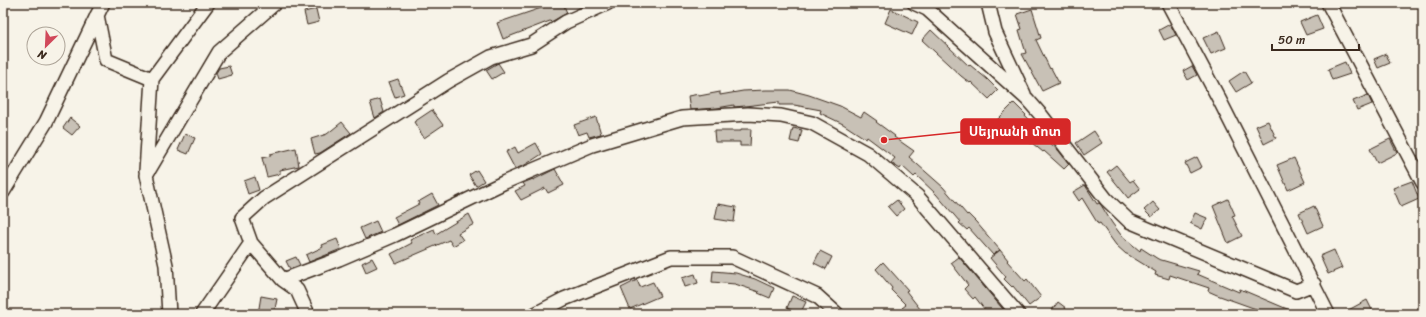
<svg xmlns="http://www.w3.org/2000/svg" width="1426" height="317" font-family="Sriracha,'Noto Sans Armenian',sans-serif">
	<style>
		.building { fill: #c8c1b6; stroke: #3b2a1e }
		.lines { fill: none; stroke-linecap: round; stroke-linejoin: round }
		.minor-casing { stroke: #3b2a1e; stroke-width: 16 }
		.minor { stroke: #f7f3e8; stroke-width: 13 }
		.leader { fill: none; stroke: #d62828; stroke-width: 1.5 }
		.callout-dot { fill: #d62828; stroke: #f7f3e8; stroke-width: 1.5 }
		.callout { fill: #d62828; stroke: #d62828; stroke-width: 1.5 }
		.callout-label { font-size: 13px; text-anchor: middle; font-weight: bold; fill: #fff }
	</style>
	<rect width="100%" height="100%" fill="#f7f3e8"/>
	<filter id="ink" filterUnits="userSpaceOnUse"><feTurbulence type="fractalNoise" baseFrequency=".025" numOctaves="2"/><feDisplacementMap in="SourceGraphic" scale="8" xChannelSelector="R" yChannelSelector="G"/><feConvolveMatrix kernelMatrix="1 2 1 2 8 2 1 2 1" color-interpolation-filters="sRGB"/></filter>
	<g filter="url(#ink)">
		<path class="building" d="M543,3H563L567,13L551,22L550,21L503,39L497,23L544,7Z
			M316,9L319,22L307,25L304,12Z
			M891,9L918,22L912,35L885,23Z
			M1032,9L1041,38L1036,40L1050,69L1051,68L1059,83L1042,91L1022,54L1026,53L1019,30L1022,29L1017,14Z
			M1317,15L1323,29L1306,35L1300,22Z
			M1170,24L1176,35L1164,40L1159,30Z
			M931,30L969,66L970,65L987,79L998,90L989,99L971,82L970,83L961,76L922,40Z
			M1219,31L1226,48L1211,54L1203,38Z
			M1386,54L1390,63L1378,68L1374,59Z
			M1345,62L1350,74L1332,80L1328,69Z
			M498,63L504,72L492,79L486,70Z
			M229,66L232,75L218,79L216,73L219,68Z
			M1192,66L1197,75L1188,80L1183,71Z
			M1244,71L1251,83L1236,92L1229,81Z
			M398,79L404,94L395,97L389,82Z
			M766,90H790L809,95L840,106L861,117L864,112L877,121L876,122L895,136L894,137L914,151L909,157L943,187L967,215L968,214L976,222L1000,250L993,255L969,228L967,230L959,223L960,222L936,194L916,175L914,177L902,166L900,169L891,163L895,158L867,137L866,139L843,124L820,113L821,110L794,105H779V102L745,106L734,107V105L717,108L690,110L688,96L699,94V96L720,92V95L743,91Z
			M1368,95L1372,104L1357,110L1353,101Z
			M380,99L384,112L375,118L370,102Z
			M1014,103L1026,115L1025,116L1043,136L1045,135L1049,138L1052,142L1050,143L1059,151L1069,164L1064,169L1044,151L1043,152L1032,143L1031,144L1014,127L1009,132L997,120Z
			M432,110L443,125L424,138L414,122Z
			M596,117L601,134L589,137L587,132L578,135L574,125Z
			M70,118L80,126L72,135L63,128Z
			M1268,121L1276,138L1264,144L1256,126Z
			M342,122L351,133L320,153L315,154L311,139L327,134Z
			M793,128L802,130L799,143L790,141Z
			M741,129H751L750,146H740V142H715L714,131H741Z
			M1094,131L1102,143L1084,155L1076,143Z
			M185,134L195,138L188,154L178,150Z
			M1390,139L1397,153L1377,163L1370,149Z
			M536,143L542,154L525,165L515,169L506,152L515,147L518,153Z
			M296,148L299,166L280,170V174L267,177L262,158L270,156V154Z
			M1197,157L1202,167L1190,173L1185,163Z
			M1294,158L1305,182L1288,190L1277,165Z
			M1116,165L1130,182L1133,180L1140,189L1128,198L1107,172Z
			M555,169L564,185L548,193L545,188L521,200L515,191L525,186L523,183L533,179V180Z
			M477,170L484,181L476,186L469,175Z
			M255,177L259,190L248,194L244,181Z
			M1412,181L1419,199L1401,207L1393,188Z
			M1085,185L1097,204L1099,203L1101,205L1112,223L1121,235L1140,251L1141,248L1158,259L1199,271L1197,274L1239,292L1240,289L1299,314H1260L1255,312L1256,309L1217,295L1208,291L1209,288L1170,275L1169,279L1155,275L1156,272L1127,254H1126L1116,245L1100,223L1098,224L1082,198L1079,201L1073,192Z
			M432,194L438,205L398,225L394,217L419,204L418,202Z
			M1228,199L1235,215L1232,216L1242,236L1228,243L1213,206Z
			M897,200L904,209L896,216L888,207Z
			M1153,202L1160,210L1151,217L1144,210Z
			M718,204L736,207L734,222L715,219Z
			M1314,206L1323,226L1308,233L1299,213Z
			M1195,213L1207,218L1202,229L1190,223Z
			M469,214L474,224L458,233L463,240L453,246L449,240L396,263L391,254L412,243L410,240L434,229L436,234Z
			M376,221L381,232L365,239L360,228Z
			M337,239L341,249L309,262L306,255L323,247L322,245Z
			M1000,250L1008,260L1007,261L1025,281L1027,279L1041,297L1029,306L1013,286L1012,287L1004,279L1006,277L990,258Z
			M1334,250L1342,268L1328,274L1320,256Z
			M820,251L832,257L826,269L814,263Z
			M296,257L300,265L290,269L286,261Z
			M959,257L1007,314H988L975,297L973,299L964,289L968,285L951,263Z
			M372,258L377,267L366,272L362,263Z
			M883,262L908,290L906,291L924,314H907L902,308L906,305L891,290L892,288L876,269Z
			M713,271L736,273L755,279L774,288L770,298L758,293L759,292L735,284L712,282Z
			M695,274L698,283L685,287L682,278Z
			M637,280L640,287L653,282L660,296L630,309L621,288Z
			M261,296L277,299L274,314H258Z
			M792,296L806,302L800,314L787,308Z
			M1367,300L1374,314H1341Z
			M1058,302L1066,308L1062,314H1049Z"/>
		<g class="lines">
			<defs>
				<path id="minor" d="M914,3L927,9L1027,99L1041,115L1106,199L1129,221L1296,291L1314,284
					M988,3L995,32L1024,94
					M1168,3L1219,99L1328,314
					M1328,3L1423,183
					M97,15L106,60L152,79
					M146,171L152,79L208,3
					M3,192L46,122L103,3
					M283,280L339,259L395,235L505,182L592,145L682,118L748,114L781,116L812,123L868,154L917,196L1018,314
					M169,314L166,265L146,175L219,52L275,3
					M202,314L251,243
					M308,314L297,290L283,280L251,243L242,218L264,198L448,81L491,57L531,45L566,22L608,3
					M535,314L564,299L671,257H732L817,296L837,314"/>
			</defs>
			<use href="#minor" class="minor-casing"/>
			<use href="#minor" class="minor"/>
		</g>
	</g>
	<path class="leader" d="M884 140L961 132"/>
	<circle class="callout-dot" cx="884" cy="140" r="4"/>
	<rect class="callout" x="961" y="119" width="109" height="25" rx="4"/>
	<g class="callout-label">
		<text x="1015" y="136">Սեյրանի մոտ</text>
	</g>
	<rect width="1426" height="317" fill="none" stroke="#f7f3e8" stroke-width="16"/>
	<rect x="8" y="8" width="1410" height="301" fill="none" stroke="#3b2a1e" stroke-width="1.5" filter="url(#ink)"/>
	<g transform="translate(46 46) rotate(204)"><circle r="19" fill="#f7f3e8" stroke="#aca397"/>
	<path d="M0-3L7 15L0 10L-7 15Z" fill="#d1495b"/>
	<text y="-6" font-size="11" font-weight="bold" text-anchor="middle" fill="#3b2a1e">N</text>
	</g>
	<path d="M1272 44v6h87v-6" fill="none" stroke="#3b2a1e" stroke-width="2"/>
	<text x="1278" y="44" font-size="12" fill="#3b2a1e" stroke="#f7f3e8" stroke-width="3" paint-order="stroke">50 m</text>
</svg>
